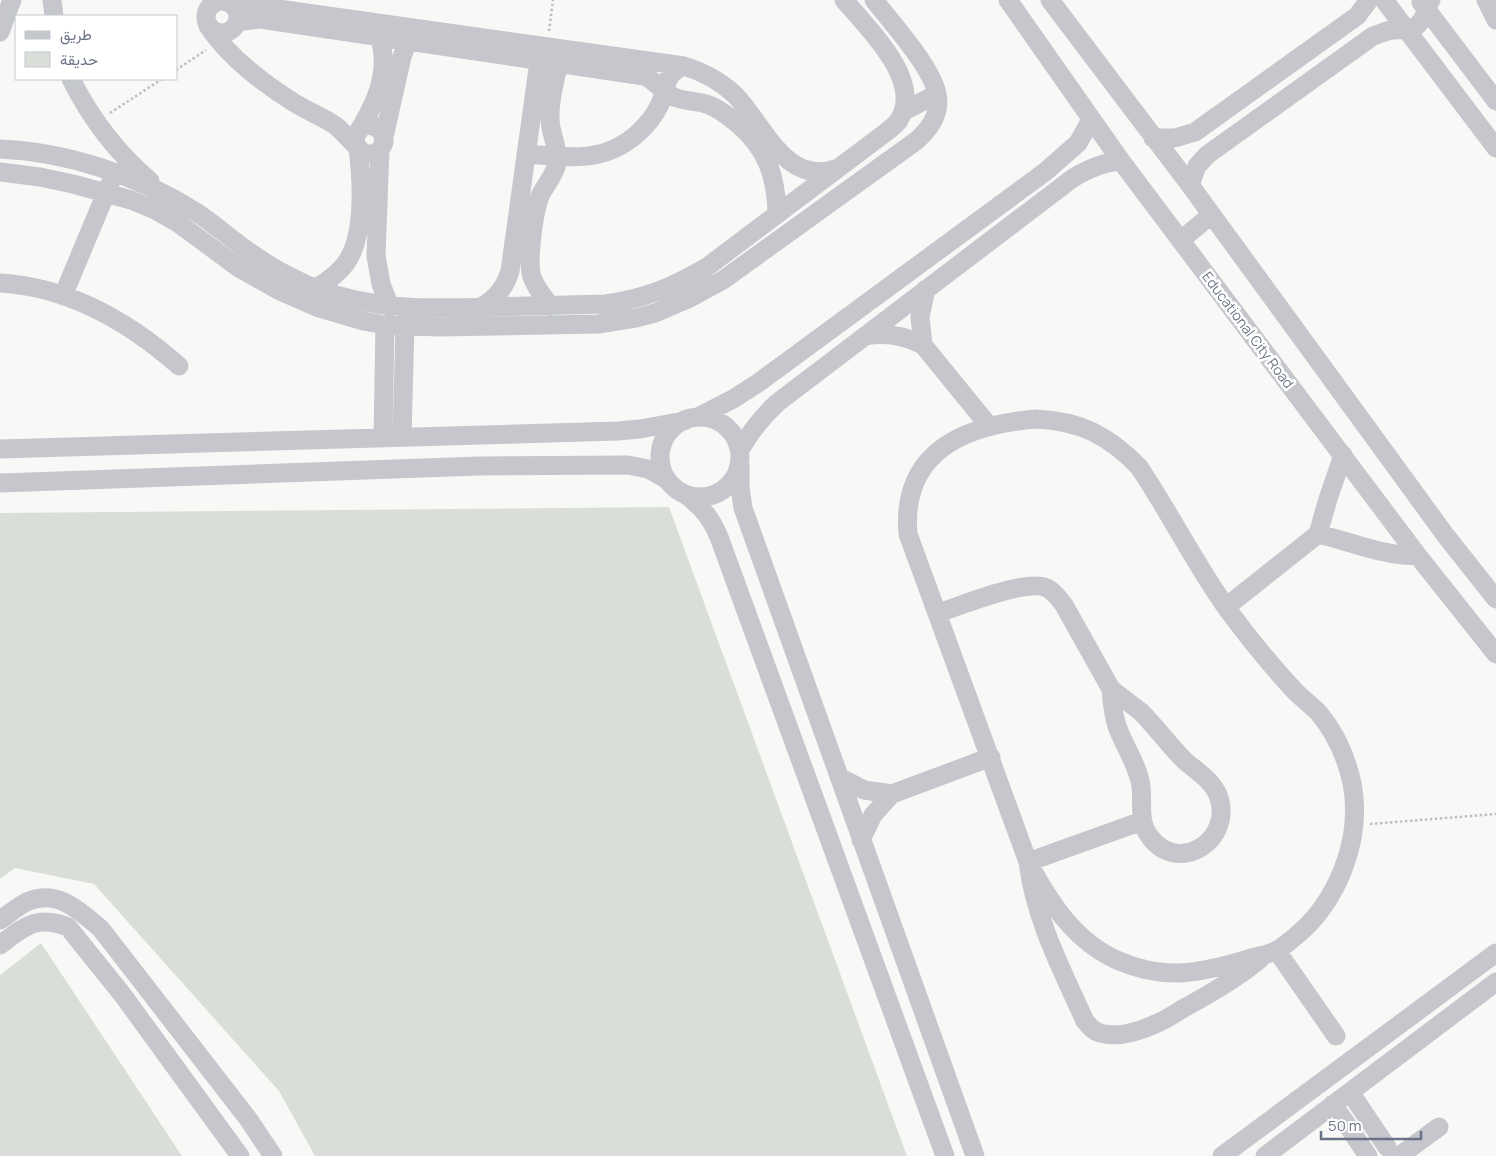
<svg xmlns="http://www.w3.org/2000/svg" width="1496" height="1156" font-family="Manrope,Vazirmatn,sans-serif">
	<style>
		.green { fill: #d9dfd8 }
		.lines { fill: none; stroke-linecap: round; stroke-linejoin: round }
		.path { stroke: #bdbec2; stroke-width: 2.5; stroke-dasharray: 2.5 2.5; stroke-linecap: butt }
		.minor { stroke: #c5c7cc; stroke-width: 19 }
		.labels { text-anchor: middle; stroke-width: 5; stroke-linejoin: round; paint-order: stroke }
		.street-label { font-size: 14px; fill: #6a7385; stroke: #fff }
	</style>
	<rect width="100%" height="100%" fill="#f8f9f7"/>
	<path class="green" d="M669,507L907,1156H315L279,1091L94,884L15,868L0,879V513Z
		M41,943L182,1156H0V975Z"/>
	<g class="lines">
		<path class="path" d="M549,31L553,0
			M176,70L206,50
			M110,113L162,79
			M1370,824L1496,814"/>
		<path class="minor" d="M52,0L54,16
			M1008,0L1121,161L1418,556L1496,654
			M1050,0L1190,185L1446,536L1496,599
			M1384,0L1496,148
			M1486,0L1496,20
			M206 17a16 16 0 1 1 32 0a16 16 0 1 1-32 0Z
			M229,2L684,66C703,72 719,80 734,94C763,123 785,186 835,169
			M1421,2L1496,101
			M237,22L260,19L644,76C655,80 661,91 672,96C683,102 697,100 709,105C720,109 729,117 738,124C767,149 776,176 777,213
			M208,26C229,57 261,82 293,102C307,111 323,117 336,126C345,133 359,152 367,154C376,155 382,149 384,142L382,131L372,125L361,127L355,137L356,145
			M0,32L12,0
			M71,79C91,119 116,152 150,181
			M904,111L937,94
			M361,127C381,94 391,63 376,26
			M384,137L402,57L412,29
			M1153,138H1175L1195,132L1357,16L1369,0
			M0,149C68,152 139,176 196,212C214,224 230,238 248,251C269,266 292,279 317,289C374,310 429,309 488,307C528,306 567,305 606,304C646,298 671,288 707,267L885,133C890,129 896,125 899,120C924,81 867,27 844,0
			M380,150L376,256L381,284L390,307
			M526,154C568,157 603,164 637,134C646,126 655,115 660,104C668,87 663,75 684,66
			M0,172L40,177L73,184L131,200L155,210L178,223L239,268L278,290L319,308L363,321L385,325L439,327L598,324L636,318L655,313L690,298L723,280L916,141C930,129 941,114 937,94C932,67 891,22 874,0
			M1190,185L1197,166L1207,155L1373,36C1379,34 1385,31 1392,30C1404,29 1414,32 1421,21C1426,15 1426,7 1431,0
			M1181,240L1211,215
			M0,283C69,287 128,321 179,366
			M316,288C328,281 340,273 348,260C365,232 362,180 358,149
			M63,296L111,181
			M551,306C543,297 536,288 532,277C527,261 534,209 541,194C546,184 555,175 557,163C559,148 550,134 550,118C549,95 558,73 561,50
			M481,307C496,299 505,288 510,271L541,47
			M865,336C886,332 904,335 923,345L989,426
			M923,345L920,317L926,289
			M660 457a40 40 0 1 1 80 0a40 40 0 1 1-80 0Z
			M698,417L733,399L758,383L1045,172L1078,143L1091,120
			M1036,419C1080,421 1108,435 1139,467C1170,513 1195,564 1228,610C1248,637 1269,663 1292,688C1300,697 1310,704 1318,712C1336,733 1346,756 1352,783C1363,840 1337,905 1291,940C1287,943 1282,948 1277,950C1269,955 1257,956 1248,959C1201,973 1166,981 1119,961C1075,942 1050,903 1028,862L908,534C901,451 965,425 1036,419Z
			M383,437L385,325
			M402,437L405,325
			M0,449L618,431L640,429L684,421
			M740,450C750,432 762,417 777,403L1073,178C1088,169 1103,162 1121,161
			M1343,455L1328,499L1318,534C1352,542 1383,556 1418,556
			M740,465V487L743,508L975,1156
			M0,483L479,466L628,465L648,469L666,479
			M686,495C702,507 711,518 719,537L945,1156
			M1226,607L1318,534
			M938,613C961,606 1027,578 1047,588C1055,592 1059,599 1064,605L1111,689
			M1111,689C1121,697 1131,704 1141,712C1156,727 1169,745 1184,760C1196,771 1211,779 1218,795C1235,839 1179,876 1150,837C1138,822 1143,804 1141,786C1138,765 1124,746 1117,726C1113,715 1112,701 1111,689Z
			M839,777L864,790L892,794L991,757
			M1142,821L1028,862C1035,919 1062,970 1085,1021C1090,1027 1093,1031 1100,1033C1116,1038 1138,1032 1153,1025C1164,1021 1174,1014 1184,1008C1210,994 1236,979 1259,960
			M861,840L873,815L892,794
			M0,920C9,914 19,905 29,901C58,889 81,912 101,929L249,1120L273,1156
			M0,945C25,926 36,915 68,927L122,994L240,1156
			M1277,951L1336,1036
			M1350,1092L1387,1147
			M1333,1104L1368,1156
			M1402,1154L1439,1127
			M1222,1156L1496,953
			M1265,1156L1496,982"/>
	</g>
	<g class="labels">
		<g class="street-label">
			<text transform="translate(1248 330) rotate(53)" y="5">Educational City Road</text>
		</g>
	</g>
	<rect x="15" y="15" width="162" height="65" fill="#ffffff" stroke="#c3c7ce"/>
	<rect x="25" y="31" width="25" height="8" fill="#c5c7cc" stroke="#c3c7ce"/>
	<text x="60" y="40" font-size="15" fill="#6a7385">طريق</text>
	<rect x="25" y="52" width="25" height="15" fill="#d9dfd8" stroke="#c3c7ce"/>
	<text x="60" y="65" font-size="15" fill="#6a7385">حديقة</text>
	<path d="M1321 1131v8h100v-8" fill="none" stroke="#6a7385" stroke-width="2.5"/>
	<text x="1328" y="1131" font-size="15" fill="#6a7385" stroke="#ffffff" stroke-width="4" paint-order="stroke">50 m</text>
</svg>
